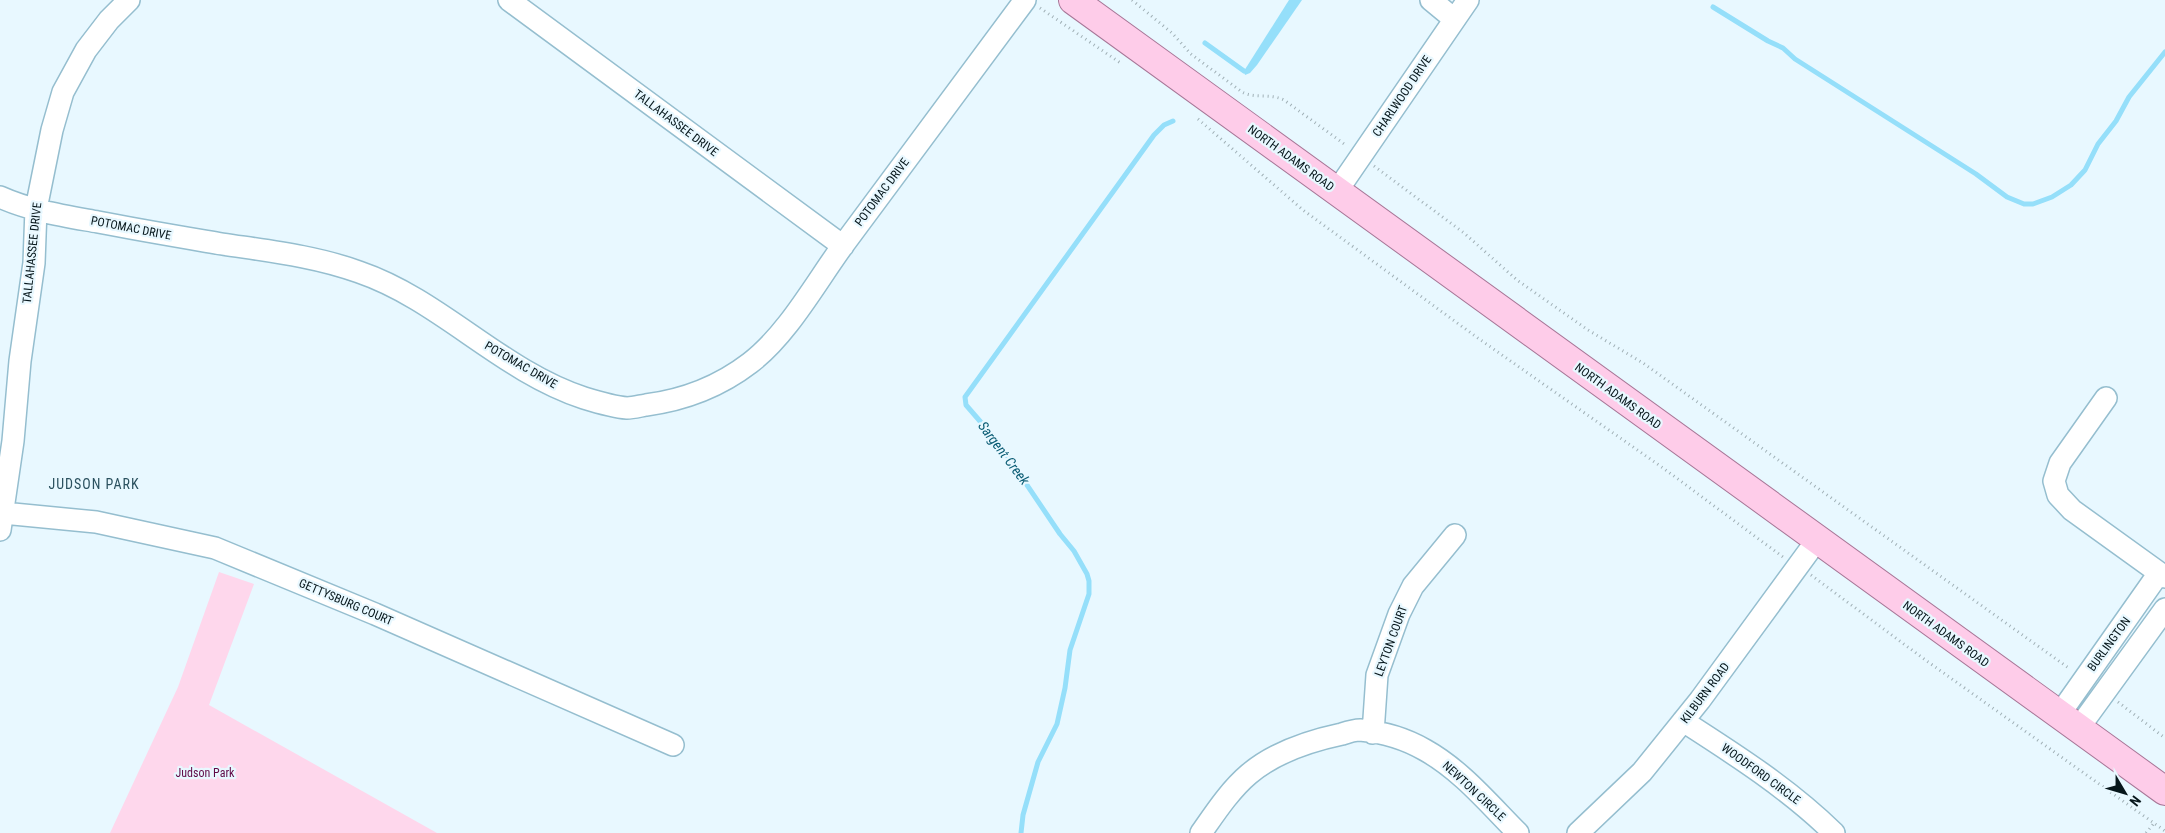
<svg xmlns="http://www.w3.org/2000/svg" width="2165" height="833" font-family="'Roboto Condensed',sans-serif">
	<style>
		.green { fill: #fed7ec }
		.water { fill: #95dffa }
		.lines { fill: none; stroke-linecap: round; stroke-linejoin: round }
		.stream { stroke: #95dffa; stroke-width: 5 }
		.minor-casing { stroke: #95becf; stroke-width: 24 }
		.major-casing { stroke: #a77697; stroke-width: 30 }
		.path { stroke: #a0b0b6; stroke-width: 3; stroke-dasharray: 1 4; stroke-linecap: butt }
		.minor { stroke: #fff; stroke-width: 21 }
		.major { stroke: #fecce9; stroke-width: 28 }
		.labels { text-anchor: middle; stroke-width: 4.5; stroke-linejoin: round; paint-order: stroke }
		.street-label { font-size: 12px; fill: #06161b; stroke: #e8f8ff }
		.park-label { font-size: 12px; fill: #600846; stroke: #e8f8ff }
		.water-label { font-size: 14px; font-style: italic; fill: #0a5c74; stroke: #e8f8ff }
		.neighbourhood-label { font-size: 14px; letter-spacing: 1px; fill: #2b515f; stroke: #e8f8ff }
	</style>
	<rect width="100%" height="100%" fill="#e8f8ff"/>
	<path class="green" d="M219,572L254,584L209,705L437,833H110L178,687Z"/>
	<path class="water" d="M1289,0H1302L1257,65L1250,73L1245,75L1244,71Z"/>
	<g class="lines">
		<path class="stream" d="M1713,7L1768,41L1783,48L1795,59L1976,174L2007,197L2024,204H2033L2052,197L2071,185L2085,170L2098,144L2116,121L2129,97L2165,52
			M1205,43L1244,71
			M1021,833L1023,815L1038,762L1057,724L1065,688L1070,650L1089,594V581L1087,574L1074,551L1060,534L998,442L966,405L965,397L1154,135L1164,125L1173,121"/>
		<defs>
			<path id="minor" d="M509,0L843,246
				M1431,0L1454,19
				M1337,191L1468,0
				M0,197C31,211 65,216 98,222C139,230 181,237 222,244C268,251 315,256 359,272C441,300 501,371 584,398C597,402 614,407 627,408C633,408 640,406 646,405C684,400 720,386 750,363C788,334 816,282 844,244C904,162 965,81 1025,0
				M2106,398L2060,463L2054,481L2058,495L2072,510L2165,577
				M3,513L96,522L215,548L375,614L673,745
				M0,530L13,441L20,361L34,263L36,209L52,130L63,92L86,50L109,20L129,0
				M2059,715L2159,573
				M1683,721C1736,755 1789,789 1834,833
				M2078,729L2165,609
				M1373,733L1377,675L1399,614L1413,586L1455,535
				M1201,833C1215,813 1230,790 1249,774C1275,752 1309,741 1342,734C1348,732 1354,730 1360,730C1382,732 1406,739 1425,750C1461,770 1489,804 1518,833
				M1578,833L1642,772L1700,700L1817,540"/>
			<path id="major" d="M1073,0L2165,791"/>
		</defs>
		<use href="#minor" class="minor-casing"/>
		<use href="#major" class="major-casing"/>
		<path class="path" d="M1132,0L1172,33L1191,54L1242,92C1255,99 1270,93 1284,100L1347,146
			M1040,8L1122,64
			M1198,119L1303,210L1475,336L1663,468L1783,557
			M1374,166L1464,233L1517,280L1588,330L1643,363L2070,669
			M1811,575L1924,659L2165,831
			M2118,702L2165,738
			M2146,833L2154,823"/>
		<use href="#minor" class="minor"/>
		<use href="#major" class="major"/>
	</g>
	<g class="labels">
		<g class="street-label">
			<text transform="translate(1402 96) rotate(-56)" y="4">CHARLWOOD DRIVE</text>
			<text transform="translate(676 123) rotate(37)" y="4">TALLAHASSEE DRIVE</text>
			<text transform="translate(1291 158) rotate(36)" y="4">NORTH ADAMS ROAD</text>
			<text transform="translate(882 192) rotate(-53)" y="4">POTOMAC DRIVE</text>
			<text transform="translate(131 228) rotate(11)" y="4">POTOMAC DRIVE</text>
			<text transform="translate(32 253) rotate(-84)" y="4">TALLAHASSEE DRIVE</text>
			<text transform="translate(521 365) rotate(30)" y="4">POTOMAC DRIVE</text>
			<text transform="translate(1618 396) rotate(36)" y="4">NORTH ADAMS ROAD</text>
			<text transform="translate(346 602) rotate(23)" y="4">GETTYSBURG COURT</text>
			<text transform="translate(1946 634) rotate(36)" y="4">NORTH ADAMS ROAD</text>
			<text transform="translate(1391 641) rotate(-70)" y="4">LEYTON COURT</text>
			<text transform="translate(2109 644) rotate(-54)" y="4">BURLINGTON</text>
			<text transform="translate(1705 693) rotate(-53)" y="4">KILBURN ROAD</text>
			<text transform="translate(1761 774) rotate(36)" y="4">WOODFORD CIRCLE</text>
			<text transform="translate(1474 791) rotate(43)" y="4">NEWTON CIRCLE</text>
		</g>
		<g class="park-label">
			<text x="205" y="777">Judson Park</text>
		</g>
		<g class="water-label">
			<text transform="translate(1004 453) rotate(53)" y="5">Sargent Creek</text>
		</g>
		<g class="neighbourhood-label">
			<text x="94" y="489">JUDSON PARK</text>
		</g>
	</g>
	<g transform="translate(2125 793) rotate(128)" stroke="#e8f8ff" stroke-width="4" paint-order="stroke">
	<path d="M0-4L9 19L0 12L-9 19Z" fill="#06161b"/>
	<text y="-8" font-size="14" font-weight="bold" text-anchor="middle" fill="#06161b">N</text>
	</g>
</svg>
